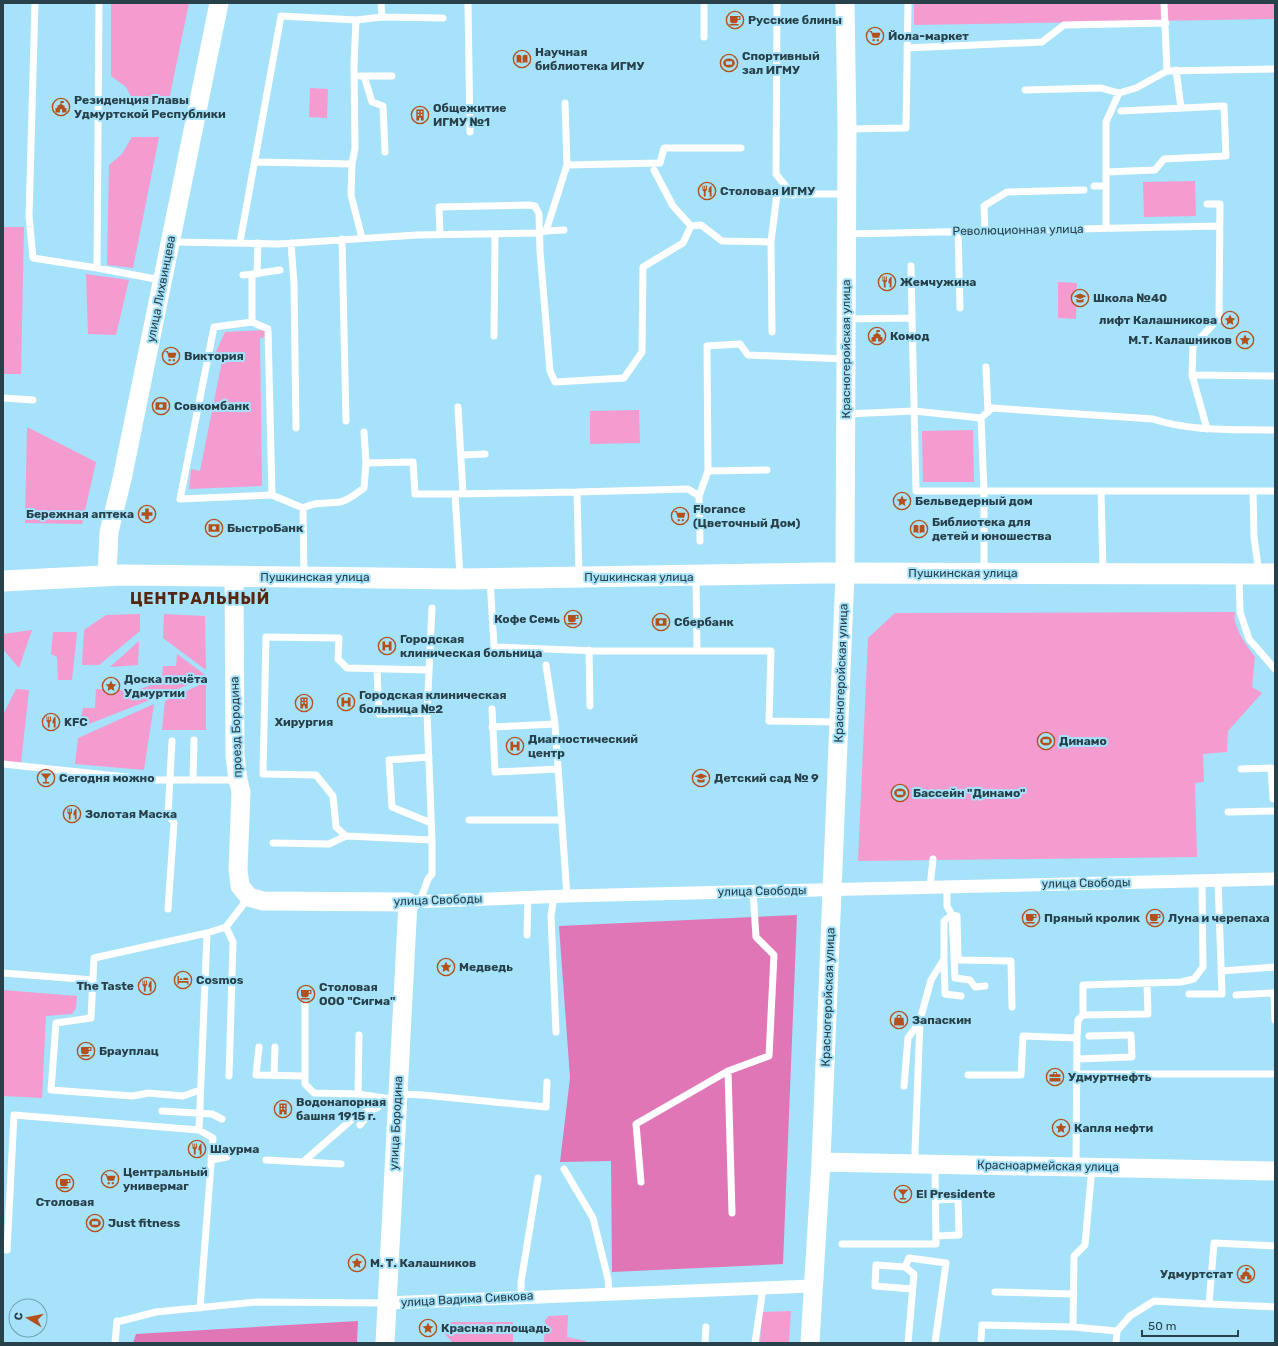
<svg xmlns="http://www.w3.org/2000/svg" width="1278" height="1346" font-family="Rubik,sans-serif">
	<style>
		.green { fill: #f49bcf }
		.forest { fill: #e076b6 }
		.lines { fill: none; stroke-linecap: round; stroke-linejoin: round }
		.lane { stroke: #fff; stroke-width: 7 }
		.street { stroke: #fff; stroke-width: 13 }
		.secondary { stroke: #fff; stroke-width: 19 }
		.primary { stroke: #fff; stroke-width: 21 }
		.labels { text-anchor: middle; stroke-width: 4; stroke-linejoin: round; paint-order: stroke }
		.poi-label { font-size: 12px; font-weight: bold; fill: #274049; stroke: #a6e2fa; text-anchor: start }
		.street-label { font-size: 12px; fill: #274049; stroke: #a6e2fa }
		.district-label { font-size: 16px; font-weight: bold; letter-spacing: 1px; fill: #56260e; stroke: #a6e2fa }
	</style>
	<rect width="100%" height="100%" fill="#a6e2fa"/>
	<path class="green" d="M111,3H189L169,100L134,102L126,87L111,76Z
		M914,3H1275V19L914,25Z
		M310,88L328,89L327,118L309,117Z
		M132,137H159L133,268L107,265L109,165L122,154Z
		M1195,181L1196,216L1144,217L1143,182Z
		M3,227H24L21,374H3Z
		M86,274L129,280L116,335L88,334Z
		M1058,282L1077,283L1076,319L1058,318Z
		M266,330L267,337L260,338L262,486L189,489L191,469L200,471L223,356L215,354L225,332Z
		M639,410L640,443L590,444V411Z
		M27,427L96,462L82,524L25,523Z
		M973,430L974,482H923L922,431Z
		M1235,612C1232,627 1247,646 1255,657L1252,687L1262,693L1228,731L1227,752L1203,754L1204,782L1195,783L1197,857L858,861L868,638L895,613Z
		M140,614V631L99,665H82L84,630L106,615Z
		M164,614L205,616L206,670L163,638Z
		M32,630L19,668L3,649V634Z
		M53,632H77L72,680H58L57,657L51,654Z
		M139,641L138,665L110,667Z
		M177,654L208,677L79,728L83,708H95L96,689C120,690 144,695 162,677L163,666H176Z
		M206,682V730H162L165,701Z
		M16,689L29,690L21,763L3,762V715Z
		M154,704L144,770L75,764L78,738Z
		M3,990L77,996L76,1008L72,1014L46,1016L42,1098L3,1096Z
		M791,1311L789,1343H760L762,1312Z
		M568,1315L567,1337L586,1341L585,1343H544L545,1320L549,1316Z
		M445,1322H513V1343H453L445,1334Z"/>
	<path class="forest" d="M797,915L783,1264L612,1272L611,1161L560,1162L570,1078L559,926Z
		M358,1321L357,1343H133L136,1334Z"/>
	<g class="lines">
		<path class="lane" d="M35,3L29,216L33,258L97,268L161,280
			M468,3L470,132
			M777,3L776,174L793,195
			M1164,3L1167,71L1275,69
			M382,17L443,18
			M704,37V3
			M907,48L1042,42L1064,25L1166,23
			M1176,70L1181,108
			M360,76H392
			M364,76L372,102L383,106L385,152
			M1025,90L1101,88L1119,93
			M847,129L906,128L908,3
			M255,162L352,164
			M567,165L660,163L664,148H741
			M654,170L673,206L691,226
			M1106,172L1155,170L1164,159L1226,156L1224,106L1121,111
			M1094,186H1106
			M1106,228V122L1119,93L1136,88L1167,71
			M546,231L567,165L565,103
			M958,231L960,308
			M985,231L984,206L1007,192L1084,190
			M846,234L1220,226
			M440,235L439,207L529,205L535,206L539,214L540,251L550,371L555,382L624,378L642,352L643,267L683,243L691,226L701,225L722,241L771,242L777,194H846
			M362,238L351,195L352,164L355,148L354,65L356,20L382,17L381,3
			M342,239L346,421
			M172,242L279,244L417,235L540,233L546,231L564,230
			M240,242L281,16L356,20
			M771,242L772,332
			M291,243L294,284L296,428
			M911,266L912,318
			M97,268L99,3
			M253,274L280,270
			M257,274L258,243
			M243,275L257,274H252V322L214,327L180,499L272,495L268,329L252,322
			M846,319L912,318L916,491H1275
			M494,336L495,235
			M986,367L988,412
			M1192,375L1193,346L1219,318L1220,204H1207
			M3,398L33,400
			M458,407L463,494
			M846,414L914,411L981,418L992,408L1153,419C1191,432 1235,429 1275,430
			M981,418L984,491V571
			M1207,429L1192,375L1275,376
			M364,432L366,463
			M461,455L485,454
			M767,470L708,471L707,346L740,344L748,355L845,359
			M1101,491L1103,571
			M1253,491L1254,537L1259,573
			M272,495L303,508
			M699,496L708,471
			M579,575L577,492L688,489L699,496L700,541
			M304,576L303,508C318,501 324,504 340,502C349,500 357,493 364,488L366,463L413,462L415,494H455
			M460,576L455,494L577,492
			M696,576L697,651
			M1239,576L1240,612L1249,639L1275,669
			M490,579L494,647L597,651H771L769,721L839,722
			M589,650L590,706
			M546,665L555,724L567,896
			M377,669L379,714L427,713L432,840
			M492,709L495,772L558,769
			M427,713L432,608
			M492,727L555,724
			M429,757L389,760L392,807L431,823
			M3,764L155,780H237
			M1241,769L1271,768L1273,799H1275
			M193,780L194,740
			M1228,812L1275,811
			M469,820H562
			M273,843L329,844L346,836
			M930,887L933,859
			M947,887V906L952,915L955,978L970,980L975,987L985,986
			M554,896L551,916L556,1032
			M420,901L428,879L432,874V840L346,836L336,827L333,796L316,775L263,774L266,637L339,638L338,659L347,668L429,670
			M168,909L174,823L168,814L172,741
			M952,915L957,916L958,960L1011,961L1012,1007
			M226,927L233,942L229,1076
			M527,935L528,897
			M944,959L945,994L961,996
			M1221,971L1275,967
			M3,973L93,980
			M1147,983L1148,1014L1083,1015V985L1181,982L1194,979L1203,967L1202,881
			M1189,994H1222L1218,880
			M1236,995L1274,993L1275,1020
			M305,1003V1084L314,1093L358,1094L398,1100
			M1077,1038L1078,1020L1083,1015
			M259,1047L256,1075L305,1076
			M1077,1059L1132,1057L1131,1035L1089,1036
			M1077,1074H1275
			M274,1075L275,1047
			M968,1075H1021L1023,1036L1077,1038L1076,1167
			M904,1086L908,1038L920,1021
			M200,1090L183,1096L148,1093L133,1096L51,1090L56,1023L91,1018L94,958L207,933L226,927L249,897
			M358,1094L359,1035
			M399,1094L423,1095L546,1107L547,1082
			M162,1111L212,1114L222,1119
			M360,1125L371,1112
			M199,1130L207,933
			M211,1160L227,1157
			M266,1160L341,1164
			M303,1162L357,1115L377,1108L384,1099
			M916,1164L915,1151L920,1020L931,980L944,959V921L952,915
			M1092,1167L1085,1245L1074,1256L1073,1327L1117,1331L1116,1343
			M564,1169L593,1218L608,1279L609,1293
			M641,1182L636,1124L728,1071
			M936,1200L958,1199L959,1235L936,1236
			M732,1213L728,1071L769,1056L774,955L756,937L753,891
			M842,1244H936L935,1164
			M1275,1246L1214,1243L1209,1304L1275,1307
			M7,1250L14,1115L199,1130L213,1138L200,1308
			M905,1267L909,1258L946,1263L935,1343
			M995,1292L1074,1294
			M521,1297V1282L538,1178
			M121,1321L156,1312L257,1302L386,1303
			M1117,1331L1130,1316L1154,1301L1209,1304
			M981,1339L982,1325L1073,1327
			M115,1343L117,1321
			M705,1343L706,1327
			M755,1343L763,1288
			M908,1343L914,1274L905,1267L876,1265L875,1286L912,1289"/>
		<path class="street" d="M408,902L567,896L1275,879
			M386,1303L813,1286"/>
		<path class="secondary" d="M107,575L109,532L122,479L219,3
			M234,577L235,756L238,780L241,792L238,869L240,886L249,897L263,901L408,902L385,1343
			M821,1162L1275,1171
			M810,1343L821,1162L845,573L847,129L845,3"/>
		<path class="primary" d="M3,581L122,575L460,579L822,573L1275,574"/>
	</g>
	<defs>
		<symbol id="cafe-ring" viewBox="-11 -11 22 22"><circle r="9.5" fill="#a6e2fa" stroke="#b3501b" stroke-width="1.5"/><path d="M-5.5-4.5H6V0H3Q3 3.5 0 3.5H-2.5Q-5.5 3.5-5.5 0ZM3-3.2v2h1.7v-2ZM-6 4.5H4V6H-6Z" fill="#b3501b"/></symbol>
		<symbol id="supermarket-ring" viewBox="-11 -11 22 22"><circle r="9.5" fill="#a6e2fa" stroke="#b3501b" stroke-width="1.5"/><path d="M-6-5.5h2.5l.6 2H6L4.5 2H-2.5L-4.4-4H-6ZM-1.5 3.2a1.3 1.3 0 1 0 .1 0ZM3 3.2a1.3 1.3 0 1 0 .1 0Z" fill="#b3501b"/></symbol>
		<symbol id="library-ring" viewBox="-11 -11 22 22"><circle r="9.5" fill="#a6e2fa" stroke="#b3501b" stroke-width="1.5"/><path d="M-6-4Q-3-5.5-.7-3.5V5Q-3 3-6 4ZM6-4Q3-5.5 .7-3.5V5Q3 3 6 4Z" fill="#b3501b"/></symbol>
		<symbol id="stadium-ring" viewBox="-11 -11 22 22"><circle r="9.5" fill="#a6e2fa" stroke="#b3501b" stroke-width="1.5"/><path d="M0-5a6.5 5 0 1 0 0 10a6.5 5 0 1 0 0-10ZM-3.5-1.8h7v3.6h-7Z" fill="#b3501b"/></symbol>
		<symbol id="civic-ring" viewBox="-11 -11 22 22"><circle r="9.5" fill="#a6e2fa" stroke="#b3501b" stroke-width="1.5"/><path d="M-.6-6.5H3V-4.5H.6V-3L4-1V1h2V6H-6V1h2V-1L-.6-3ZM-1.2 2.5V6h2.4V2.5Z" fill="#b3501b"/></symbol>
		<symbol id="building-ring" viewBox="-11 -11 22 22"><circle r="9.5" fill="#a6e2fa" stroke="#b3501b" stroke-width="1.5"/><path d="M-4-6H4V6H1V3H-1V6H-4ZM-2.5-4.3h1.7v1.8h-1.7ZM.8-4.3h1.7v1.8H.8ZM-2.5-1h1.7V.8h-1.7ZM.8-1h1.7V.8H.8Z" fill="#b3501b"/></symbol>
		<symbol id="restaurant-ring" viewBox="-11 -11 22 22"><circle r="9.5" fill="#a6e2fa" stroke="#b3501b" stroke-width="1.5"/><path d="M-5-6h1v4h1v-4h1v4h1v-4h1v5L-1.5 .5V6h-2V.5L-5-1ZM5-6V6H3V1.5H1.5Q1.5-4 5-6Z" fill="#b3501b"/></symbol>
		<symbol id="school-ring" viewBox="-11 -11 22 22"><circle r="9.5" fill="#a6e2fa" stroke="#b3501b" stroke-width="1.5"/><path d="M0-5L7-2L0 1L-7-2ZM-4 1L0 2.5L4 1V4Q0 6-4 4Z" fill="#b3501b"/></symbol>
		<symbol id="sight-ring" viewBox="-11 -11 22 22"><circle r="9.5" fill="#a6e2fa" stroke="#b3501b" stroke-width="1.5"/><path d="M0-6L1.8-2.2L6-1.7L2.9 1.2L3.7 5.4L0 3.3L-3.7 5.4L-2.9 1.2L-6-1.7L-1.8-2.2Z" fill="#b3501b"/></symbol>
		<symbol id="bank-ring" viewBox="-11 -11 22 22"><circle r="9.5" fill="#a6e2fa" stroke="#b3501b" stroke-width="1.5"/><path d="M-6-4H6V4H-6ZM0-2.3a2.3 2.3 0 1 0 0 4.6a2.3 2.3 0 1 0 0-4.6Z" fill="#b3501b"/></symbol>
		<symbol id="pharmacy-ring" viewBox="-11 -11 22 22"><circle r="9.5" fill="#a6e2fa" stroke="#b3501b" stroke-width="1.5"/><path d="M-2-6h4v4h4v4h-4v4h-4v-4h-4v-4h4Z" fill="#b3501b"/></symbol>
		<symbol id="hospital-ring" viewBox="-11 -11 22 22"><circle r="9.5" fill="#a6e2fa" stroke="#b3501b" stroke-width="1.5"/><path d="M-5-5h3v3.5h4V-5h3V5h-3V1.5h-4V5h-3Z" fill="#b3501b"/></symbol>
		<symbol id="bar-ring" viewBox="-11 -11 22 22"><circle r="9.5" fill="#a6e2fa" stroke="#b3501b" stroke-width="1.5"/><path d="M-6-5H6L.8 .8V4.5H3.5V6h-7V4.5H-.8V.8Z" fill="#b3501b"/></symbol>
		<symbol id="hotel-ring" viewBox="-11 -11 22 22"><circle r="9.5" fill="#a6e2fa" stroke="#b3501b" stroke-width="1.5"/><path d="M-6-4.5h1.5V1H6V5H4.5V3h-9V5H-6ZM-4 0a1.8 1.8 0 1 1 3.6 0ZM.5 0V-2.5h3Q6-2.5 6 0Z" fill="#b3501b"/></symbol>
		<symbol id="shop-ring" viewBox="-11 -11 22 22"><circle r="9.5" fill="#a6e2fa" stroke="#b3501b" stroke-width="1.5"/><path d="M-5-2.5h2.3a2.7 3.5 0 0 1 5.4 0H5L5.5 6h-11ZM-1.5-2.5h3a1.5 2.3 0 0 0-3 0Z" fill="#b3501b"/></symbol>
		<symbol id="office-ring" viewBox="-11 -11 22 22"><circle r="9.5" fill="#a6e2fa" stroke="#b3501b" stroke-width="1.5"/><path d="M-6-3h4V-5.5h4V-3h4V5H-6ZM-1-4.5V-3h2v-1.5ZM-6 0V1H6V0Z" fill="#b3501b"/></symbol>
	</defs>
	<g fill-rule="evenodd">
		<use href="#cafe-ring" x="725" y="10" width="20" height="20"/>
		<use href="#supermarket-ring" x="865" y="26" width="20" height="20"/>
		<use href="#library-ring" x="512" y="49" width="20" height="20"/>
		<use href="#stadium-ring" x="719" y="53" width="20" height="20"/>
		<use href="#civic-ring" x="51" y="97" width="20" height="20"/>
		<use href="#building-ring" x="410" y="105" width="20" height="20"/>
		<use href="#restaurant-ring" x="697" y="181" width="20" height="20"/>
		<use href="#restaurant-ring" x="877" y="272" width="20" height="20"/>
		<use href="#school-ring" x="1070" y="288" width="20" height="20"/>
		<use href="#sight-ring" x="1220" y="310" width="20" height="20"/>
		<use href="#civic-ring" x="867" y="326" width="20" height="20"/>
		<use href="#sight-ring" x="1235" y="330" width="20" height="20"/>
		<use href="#supermarket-ring" x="161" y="346" width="20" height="20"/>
		<use href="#bank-ring" x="151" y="396" width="20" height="20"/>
		<use href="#sight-ring" x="892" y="491" width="20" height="20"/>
		<use href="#pharmacy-ring" x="137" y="504" width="20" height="20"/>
		<use href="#supermarket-ring" x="670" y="506" width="20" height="20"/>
		<use href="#bank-ring" x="204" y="518" width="20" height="20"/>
		<use href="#library-ring" x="909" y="519" width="20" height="20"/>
		<use href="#cafe-ring" x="563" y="609" width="20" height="20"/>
		<use href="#bank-ring" x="651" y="612" width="20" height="20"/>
		<use href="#hospital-ring" x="377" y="636" width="20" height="20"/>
		<use href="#sight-ring" x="101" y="676" width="20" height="20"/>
		<use href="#hospital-ring" x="336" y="692" width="20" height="20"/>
		<use href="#building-ring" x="294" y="693" width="20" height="20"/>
		<use href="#restaurant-ring" x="41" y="712" width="20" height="20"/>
		<use href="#stadium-ring" x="1036" y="731" width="20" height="20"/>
		<use href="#hospital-ring" x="505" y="736" width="20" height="20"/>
		<use href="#bar-ring" x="36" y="768" width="20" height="20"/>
		<use href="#school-ring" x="691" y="768" width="20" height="20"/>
		<use href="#stadium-ring" x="890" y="783" width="20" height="20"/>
		<use href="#restaurant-ring" x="62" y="804" width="20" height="20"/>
		<use href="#cafe-ring" x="1021" y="908" width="20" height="20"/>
		<use href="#cafe-ring" x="1145" y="908" width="20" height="20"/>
		<use href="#sight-ring" x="436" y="957" width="20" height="20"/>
		<use href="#hotel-ring" x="173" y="970" width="20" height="20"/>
		<use href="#restaurant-ring" x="137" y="976" width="20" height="20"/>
		<use href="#cafe-ring" x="296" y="984" width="20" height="20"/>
		<use href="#shop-ring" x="889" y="1010" width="20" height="20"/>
		<use href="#cafe-ring" x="76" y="1041" width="20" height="20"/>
		<use href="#office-ring" x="1045" y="1067" width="20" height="20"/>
		<use href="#building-ring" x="273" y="1099" width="20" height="20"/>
		<use href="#sight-ring" x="1051" y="1118" width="20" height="20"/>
		<use href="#restaurant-ring" x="187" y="1139" width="20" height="20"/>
		<use href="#supermarket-ring" x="100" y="1169" width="20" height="20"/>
		<use href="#cafe-ring" x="55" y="1173" width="20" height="20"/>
		<use href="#bar-ring" x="893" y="1184" width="20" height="20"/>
		<use href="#stadium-ring" x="85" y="1213" width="20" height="20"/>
		<use href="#sight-ring" x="347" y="1253" width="20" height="20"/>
		<use href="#civic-ring" x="1236" y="1264" width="20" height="20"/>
		<use href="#sight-ring" x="418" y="1318" width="20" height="20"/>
	</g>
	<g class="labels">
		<g class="poi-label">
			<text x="748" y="24">Русские блины</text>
			<text x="888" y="40">Йола-маркет</text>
			<text x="535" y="56">Научная<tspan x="535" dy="14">библиотека ИГМУ</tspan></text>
			<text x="742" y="60">Спортивный<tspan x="742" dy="14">зал ИГМУ</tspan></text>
			<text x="74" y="104">Резиденция Главы<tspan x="74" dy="14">Удмуртской Республики</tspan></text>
			<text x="433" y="112">Общежитие<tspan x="433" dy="14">ИГМУ №1</tspan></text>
			<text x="720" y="195">Столовая ИГМУ</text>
			<text x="900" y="286">Жемчужина</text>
			<text x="1093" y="302">Школа №40</text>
			<text x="1217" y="324" text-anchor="end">лифт Калашникова</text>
			<text x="890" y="340">Комод</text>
			<text x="1232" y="344" text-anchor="end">М.Т. Калашников</text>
			<text x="184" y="360">Виктория</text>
			<text x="174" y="410">Совкомбанк</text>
			<text x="915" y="505">Бельведерный дом</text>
			<text x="693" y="513">Florance<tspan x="693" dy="14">(Цветочный Дом)</tspan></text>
			<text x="134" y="518" text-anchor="end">Бережная аптека</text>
			<text x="932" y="526">Библиотека для<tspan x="932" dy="14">детей и юношества</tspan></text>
			<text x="227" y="532">БыстроБанк</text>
			<text x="560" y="623" text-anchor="end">Кофе Семь</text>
			<text x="674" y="626">Сбербанк</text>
			<text x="400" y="643">Городская<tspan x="400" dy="14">клиническая больница</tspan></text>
			<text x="124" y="683">Доска почёта<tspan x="124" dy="14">Удмуртии</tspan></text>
			<text x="359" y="699">Городская клиническая<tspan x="359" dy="14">больница №2</tspan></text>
			<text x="64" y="726">KFC</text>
			<text x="304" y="726" text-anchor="middle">Хирургия</text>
			<text x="528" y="743">Диагностический<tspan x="528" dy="14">центр</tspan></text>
			<text x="1059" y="745">Динамо</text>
			<text x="59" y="782">Сегодня можно</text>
			<text x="714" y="782">Детский сад № 9</text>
			<text x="913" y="797">Бассейн "Динамо"</text>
			<text x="85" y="818">Золотая Маска</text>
			<text x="1044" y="922">Пряный кролик</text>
			<text x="1168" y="922">Луна и черепаха</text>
			<text x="459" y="971">Медведь</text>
			<text x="196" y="984">Cosmos</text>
			<text x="134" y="990" text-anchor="end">The Taste</text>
			<text x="319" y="991">Столовая<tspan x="319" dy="14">ООО "Сигма"</tspan></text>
			<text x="912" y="1024">Запаскин</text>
			<text x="99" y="1055">Брауплац</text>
			<text x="1068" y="1081">Удмуртнефть</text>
			<text x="296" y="1106">Водонапорная<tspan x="296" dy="14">башня 1915 г.</tspan></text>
			<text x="1074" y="1132">Капля нефти</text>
			<text x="210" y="1153">Шаурма</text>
			<text x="123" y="1176">Центральный<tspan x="123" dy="14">универмаг</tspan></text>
			<text x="916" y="1198">El Presidente</text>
			<text x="65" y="1206" text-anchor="middle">Столовая</text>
			<text x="108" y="1227">Just fitness</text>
			<text x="370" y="1267">М. Т. Калашников</text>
			<text x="1233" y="1278" text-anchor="end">Удмуртстат</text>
			<text x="441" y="1332">Красная площадь</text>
		</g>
		<g class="street-label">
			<text transform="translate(1018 230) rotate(-1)" y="4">Революционная улица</text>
			<text transform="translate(161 289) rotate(-79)" y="4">улица Лихвинцева</text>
			<text transform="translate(846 349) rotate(-90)" y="4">Красногеройская улица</text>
			<text x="963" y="577">Пушкинская улица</text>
			<text x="315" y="581">Пушкинская улица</text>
			<text x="639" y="581">Пушкинская улица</text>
			<text transform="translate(841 673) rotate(-88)" y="4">Красногеройская улица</text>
			<text transform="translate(236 727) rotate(-92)" y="4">проезд Бородина</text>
			<text transform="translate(1086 883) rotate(-1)" y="4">улица Свободы</text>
			<text transform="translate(762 891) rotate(-1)" y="4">улица Свободы</text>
			<text transform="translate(438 900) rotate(-2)" y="4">улица Свободы</text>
			<text transform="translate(828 997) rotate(-88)" y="4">Красногеройская улица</text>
			<text transform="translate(396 1123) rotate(-87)" y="4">улица Бородина</text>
			<text transform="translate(1048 1166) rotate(1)" y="4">Красноармейская улица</text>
			<text transform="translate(467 1299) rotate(-3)" y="4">улица Вадима Сивкова</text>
		</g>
		<g class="district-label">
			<text x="200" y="604">ЦЕНТРАЛЬНЫЙ</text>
		</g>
	</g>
	<rect width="1278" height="1346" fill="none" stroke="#274049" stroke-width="8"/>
	<g transform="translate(28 1318) rotate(280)"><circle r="19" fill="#a6e2fa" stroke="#73a1b3"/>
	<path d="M0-3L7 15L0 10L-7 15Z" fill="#b3501b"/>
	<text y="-6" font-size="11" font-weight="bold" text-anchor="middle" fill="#274049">С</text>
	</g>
	<path d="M1142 1330v6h96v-6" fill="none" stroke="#274049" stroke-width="2"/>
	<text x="1148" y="1330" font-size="12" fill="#274049" stroke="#a6e2fa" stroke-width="3" paint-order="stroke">50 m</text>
</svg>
